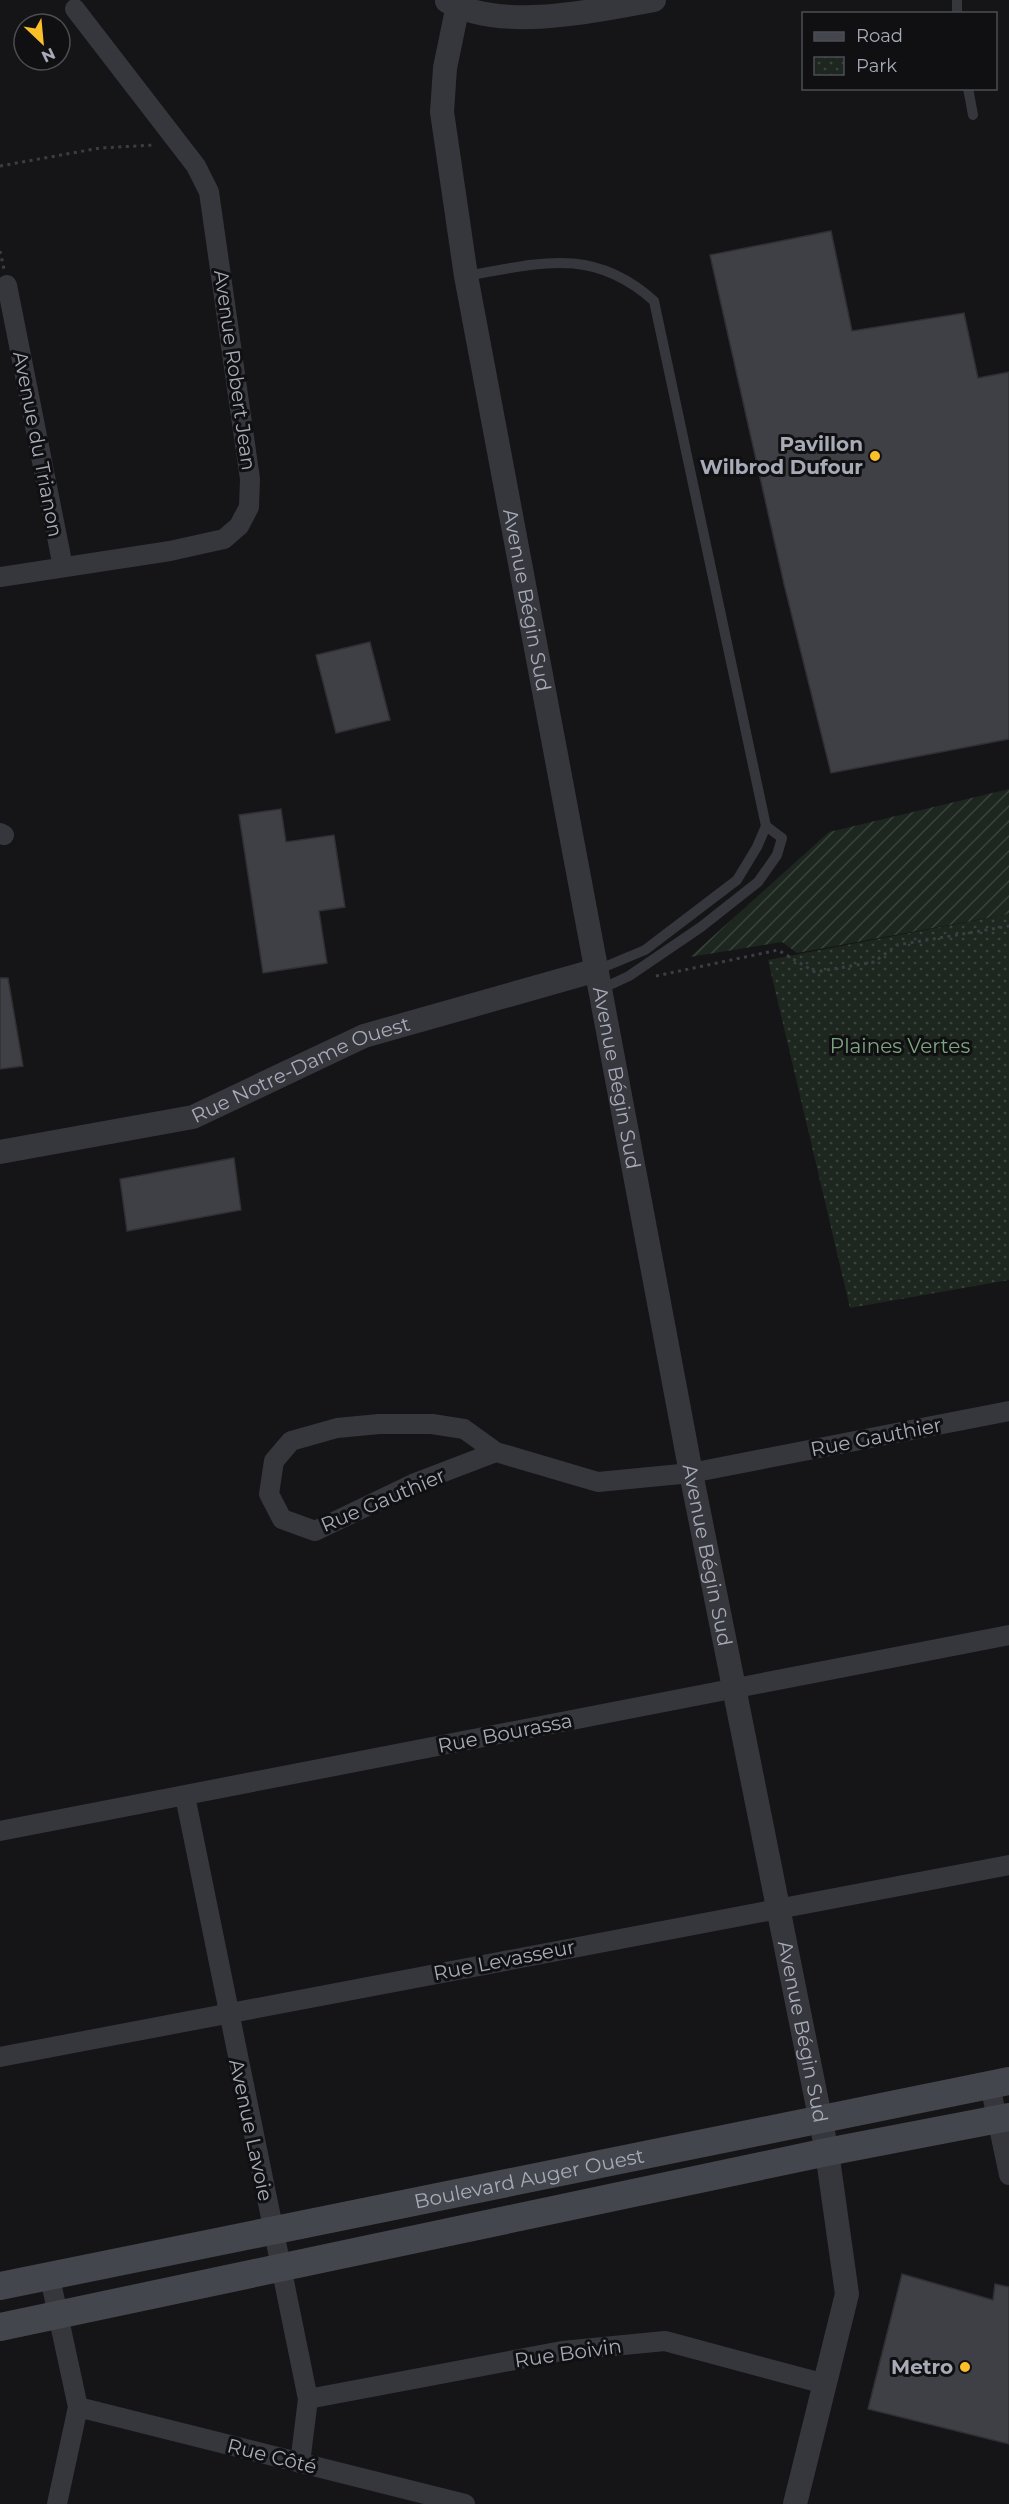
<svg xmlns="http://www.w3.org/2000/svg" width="1009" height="2504" font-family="Montserrat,sans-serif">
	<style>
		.park { fill: url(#park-dots) }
		.garden { fill: url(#garden-furrows) }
		.building { fill: #3f4045; stroke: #302f34; stroke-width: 1.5 }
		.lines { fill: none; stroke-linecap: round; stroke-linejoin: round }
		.path { stroke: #3c3e44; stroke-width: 3; stroke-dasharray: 3 4.5; stroke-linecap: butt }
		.service { stroke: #36373d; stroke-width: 10 }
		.minor { stroke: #36373d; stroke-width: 20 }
		.tertiary { stroke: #36373d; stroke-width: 24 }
		.secondary { stroke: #44464d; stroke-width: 28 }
		.poi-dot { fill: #fbbf2a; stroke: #101012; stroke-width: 2 }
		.labels { text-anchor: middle; stroke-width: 6; stroke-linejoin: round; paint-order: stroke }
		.street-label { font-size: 20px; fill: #a7abb8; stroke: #101012 }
		.poi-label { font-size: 20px; font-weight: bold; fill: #a7abb8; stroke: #101012; text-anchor: end }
		.park-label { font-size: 20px; fill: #7da481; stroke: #101012 }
	</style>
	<defs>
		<pattern id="park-dots" width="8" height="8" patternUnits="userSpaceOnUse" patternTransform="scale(1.5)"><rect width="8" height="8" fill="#1d261f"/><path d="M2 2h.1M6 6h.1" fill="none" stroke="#3b433d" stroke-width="1.8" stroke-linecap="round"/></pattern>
		<pattern id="garden-furrows" width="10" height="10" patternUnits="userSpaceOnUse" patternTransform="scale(1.5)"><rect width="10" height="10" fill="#1d261f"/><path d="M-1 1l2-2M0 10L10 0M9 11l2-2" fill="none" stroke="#3b433d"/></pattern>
	</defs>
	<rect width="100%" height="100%" fill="#151517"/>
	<path class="park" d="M1009,914V1280L850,1308L768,960Z"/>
	<path class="garden" d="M1009,789V914L797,953L782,942L690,957L829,832Z"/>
	<path class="building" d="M831,231L852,331L964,313L978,378L1009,372V739L831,773L784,584L710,255Z
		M370,642L390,720L336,733L316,655Z
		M281,809L286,842L334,835L345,907L319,911L327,963L263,973L239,815Z
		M0,978H8L23,1066L0,1069Z
		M234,1158L241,1210L127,1231L120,1179Z
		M902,2274L993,2300L995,2284L1009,2287V2444L868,2409Z"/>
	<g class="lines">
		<path class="path" d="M0,166L100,148L155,145
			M0,251L4,269
			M656,976L778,950L815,972L874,962L897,945L1009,926"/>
		<path class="service" d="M957,14V0
			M968,88L973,115
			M466,276C540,263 593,246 654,301L766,826L757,847L737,880L645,950L597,970
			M601,989L629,976L701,927L758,882L777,855L782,838L766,826"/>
		<path class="minor" d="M7,285L63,567
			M0,577L170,551L224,539L239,526L249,507L250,479L209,192L196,166L75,9
			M0,833L4,835
			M496,1452L415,1483L315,1531L282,1519L269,1494L274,1461L291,1441L337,1428L379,1424H432L464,1429L496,1452L598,1482L691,1473L1009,1411
			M185,1796L308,2399L300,2463
			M0,1831L1009,1635
			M0,2057L1009,1865
			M990,2085L1009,2175
			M50,2278L78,2407L57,2504
			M308,2399L562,2351L665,2341L825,2384
			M78,2407L465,2504"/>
		<g class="tertiary">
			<path id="s1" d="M459,0L445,68L442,112L466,276L691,1473L827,2152L847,2294L795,2504"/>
			<path d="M447,1C502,32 595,11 654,0"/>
			<path id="s2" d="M0,1152L193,1117L364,1036L597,970"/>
		</g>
		<g class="secondary">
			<path id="s3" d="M0,2286L1009,2081"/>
			<path d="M0,2327L827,2152L1009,2117"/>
		</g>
	</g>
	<g class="poi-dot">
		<circle cx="875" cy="456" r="6"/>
		<circle cx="965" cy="2367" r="6"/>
	</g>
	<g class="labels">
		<g class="street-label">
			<text transform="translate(235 370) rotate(82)" y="7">Avenue Robert Jean</text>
			<text transform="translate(38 444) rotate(79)" y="7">Avenue du Trianon</text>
			<text dy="7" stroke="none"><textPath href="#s1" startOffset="609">Avenue Bégin Sud</textPath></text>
			<text dy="7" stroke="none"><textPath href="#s2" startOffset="314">Rue Notre-Dame Ouest</textPath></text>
			<text dy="7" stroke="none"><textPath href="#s1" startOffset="1095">Avenue Bégin Sud</textPath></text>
			<text transform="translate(876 1437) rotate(-11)" y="7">Rue Gauthier</text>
			<text transform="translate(383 1500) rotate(-23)" y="7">Rue Gauthier</text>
			<text dy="7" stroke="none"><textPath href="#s1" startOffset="1581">Avenue Bégin Sud</textPath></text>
			<text transform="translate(505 1733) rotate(-11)" y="7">Rue Bourassa</text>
			<text transform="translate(504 1960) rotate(-11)" y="7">Rue Levasseur</text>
			<text dy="7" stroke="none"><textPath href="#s1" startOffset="2067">Avenue Bégin Sud</textPath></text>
			<text transform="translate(251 2130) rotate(78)" y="7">Avenue Lavoie</text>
			<text dy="7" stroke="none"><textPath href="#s3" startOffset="540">Boulevard Auger Ouest</textPath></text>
			<text transform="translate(568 2353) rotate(-8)" y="7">Rue Boivin</text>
			<text transform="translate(272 2456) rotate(14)" y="7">Rue Côté</text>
		</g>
		<g class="poi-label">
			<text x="863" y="451">Pavillon<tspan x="863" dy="23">Wilbrod Dufour</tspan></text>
			<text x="953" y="2374">Metro</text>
		</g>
		<g class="park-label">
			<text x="900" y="1053">Plaines Vertes</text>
		</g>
	</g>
	<rect x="802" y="12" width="195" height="78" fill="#101012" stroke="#4c4e54" stroke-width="1.5"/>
	<rect x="814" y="32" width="30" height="9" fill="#44464d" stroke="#4c4e54" stroke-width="1.5"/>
	<text x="856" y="42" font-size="18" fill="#a7abb8">Road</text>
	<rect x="814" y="57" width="30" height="18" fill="url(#park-dots)" stroke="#4c4e54" stroke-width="1.5"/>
	<text x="856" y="72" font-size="18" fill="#a7abb8">Park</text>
	<g transform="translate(42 42) rotate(154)"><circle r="28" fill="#101012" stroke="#4c4e54" stroke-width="1.5"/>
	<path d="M0-4.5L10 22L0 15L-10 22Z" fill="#fbbf2a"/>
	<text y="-9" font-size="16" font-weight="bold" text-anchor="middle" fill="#a7abb8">N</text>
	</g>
</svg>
